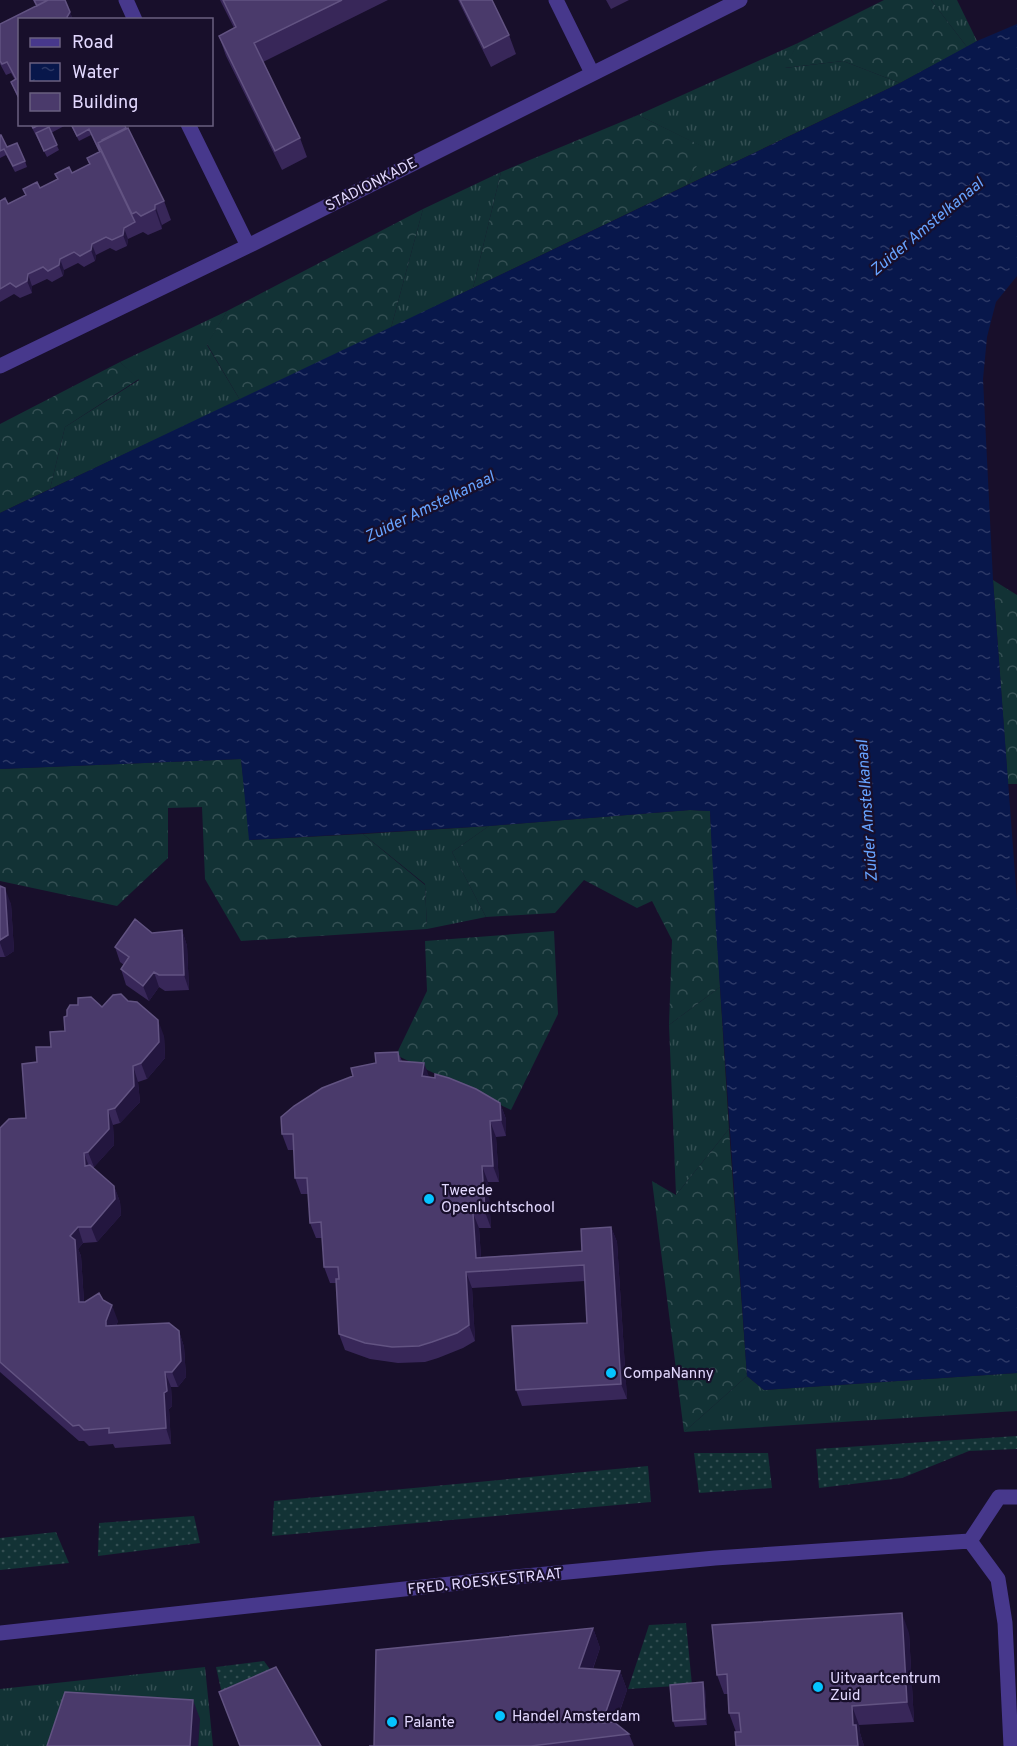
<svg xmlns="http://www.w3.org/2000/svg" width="1017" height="1746" font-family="Overpass,sans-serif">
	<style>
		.grass { fill: url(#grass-tufts) }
		.forest { fill: url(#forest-crowns) }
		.garden { fill: url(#garden-dots) }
		.water { fill: url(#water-ripples) }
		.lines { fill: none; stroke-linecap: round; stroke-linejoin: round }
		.minor { stroke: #47388c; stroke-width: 15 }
		.wall { fill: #382759 }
		.shaded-wall { fill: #23163f }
		.building { fill: #4a3a6b; stroke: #625382; stroke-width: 1.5 }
		.poi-dot { fill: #05c3ff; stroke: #180f2b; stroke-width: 2 }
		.labels { text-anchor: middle; stroke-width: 4.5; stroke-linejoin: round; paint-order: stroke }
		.street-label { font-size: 15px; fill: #e3d9ff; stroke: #180f2b }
		.poi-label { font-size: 15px; fill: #e3d9ff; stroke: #180f2b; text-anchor: start }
		.water-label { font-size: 16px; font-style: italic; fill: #67a3ff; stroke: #180f2b }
	</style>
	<defs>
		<pattern id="grass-tufts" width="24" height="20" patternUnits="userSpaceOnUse" patternTransform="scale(1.5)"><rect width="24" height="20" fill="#123235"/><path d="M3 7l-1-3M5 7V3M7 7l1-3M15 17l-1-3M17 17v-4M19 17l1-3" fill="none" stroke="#344f53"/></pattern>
		<pattern id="forest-crowns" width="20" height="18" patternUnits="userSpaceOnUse" patternTransform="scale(1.5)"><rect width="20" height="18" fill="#123235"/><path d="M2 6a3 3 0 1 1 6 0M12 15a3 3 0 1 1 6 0" fill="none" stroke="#344f53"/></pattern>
		<pattern id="garden-dots" width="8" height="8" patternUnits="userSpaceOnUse" patternTransform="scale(1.5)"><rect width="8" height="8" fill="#123235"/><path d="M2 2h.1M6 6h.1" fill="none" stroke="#344f53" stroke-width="1.8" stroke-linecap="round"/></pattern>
		<pattern id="water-ripples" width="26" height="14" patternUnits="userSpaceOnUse" patternTransform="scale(1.5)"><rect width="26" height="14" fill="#08174b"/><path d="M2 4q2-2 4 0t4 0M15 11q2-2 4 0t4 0" fill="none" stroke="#2c3866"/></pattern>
	</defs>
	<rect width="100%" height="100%" fill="#180f2b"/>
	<path class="grass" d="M931,0H957L977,41L967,47Z
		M798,43L785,68L843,61L900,83L687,185L705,148L638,115Z
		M501,172L473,288L391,328L423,209Z
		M227,311L207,345L240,400L50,489L65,427L139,380L120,362Z
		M489,826L452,852L486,917L427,929L425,884L363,834Z
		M720,987L729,1129L676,1195L669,1025Z
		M1017,1373V1411L684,1432L747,1376L764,1390Z
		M205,1667L213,1746H198L199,1719L61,1746H0V1689Z"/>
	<path class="forest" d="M884,0H931L967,47L900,83L843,61L784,68L798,43Z
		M638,115L706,148L687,185L473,288L501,172Z
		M423,209L391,328L240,400L207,344L227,311Z
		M120,362L139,379L65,427L50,489L0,513V424Z
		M993,580L1017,595V784H1008Z
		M241,759L250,840L363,834L425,885L427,929L241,941L205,879L202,807L168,808V858L117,906L0,881V769Z
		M690,810L710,811L720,987L669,1025L672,940L652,901L637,908L584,880L555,913L486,917L452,852L489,826Z
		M554,931L558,1014L511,1110L396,1055L427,991L425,941Z
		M729,1129L747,1376L684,1432L652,1181L676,1195Z"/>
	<path class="garden" d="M1017,1436V1449L969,1451L902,1478L819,1488L816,1449Z
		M694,1453H768L772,1488L699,1493Z
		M648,1466L651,1502L272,1536L274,1501Z
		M194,1516L200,1543L98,1556L99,1523Z
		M56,1532L69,1563L0,1570V1538Z
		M686,1623L692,1685L628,1689L649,1625Z
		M264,1661L283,1687L226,1712L216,1667Z"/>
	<path class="water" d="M1017,24V276L996,302L987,337L983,379L993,580L1017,901V1373L764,1390L747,1376L716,929L710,811L690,810L489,826L249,840L241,759L0,769V513L473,288L900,83L977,41Z"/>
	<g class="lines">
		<path class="minor" d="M126,0L135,20
			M556,0L592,73
			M188,124L248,246
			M0,366L248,246L740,0
			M970,1541L998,1579L1005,1623L1011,1746
			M970,1541L999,1497H1017
			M0,1633L515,1577L715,1558L970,1541"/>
	</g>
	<path class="wall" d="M33,0H65L73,20H20V103L11,82L15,80L11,73L6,75L0,64V24L36,6Z
		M220,0H388L263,62L300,138L307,157L282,170L226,56L219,36L234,28Z
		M458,0H492L509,35L516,54L491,67Z
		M606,0H629L611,9Z
		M30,124H68L51,133L59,150L47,157Z
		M70,124H124L164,201L171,220L162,225V229L148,235L143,232L128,239L127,246L116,251L110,248L96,255L95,261L84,267L78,263L64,270L63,276L52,282L47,279L32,286V293L20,298L14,294L0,302V303V201L8,204L26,196L23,189L40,188L58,180L55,174L72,173L89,164L87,158L99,152L91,135L79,141Z
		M0,135L7,147L25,161L27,167L15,172L6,155L0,158Z
		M0,886L11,904L14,951L5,957H0Z
		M182,930L187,946L189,990L165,991L159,987L149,1001L126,985L121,969L124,965L120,962L115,947L152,933Z
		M102,1007L164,1036L165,1058L147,1079L138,1082L140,1102L120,1123L113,1125L114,1145L93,1168L114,1186L120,1202L121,1215L97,1242L83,1243L78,1249L81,1256L84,1302L118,1321L116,1326L179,1331L184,1347L186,1377L178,1387H171L172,1406L169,1409L171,1444L115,1448L113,1444L89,1446L84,1441H79L0,1372V1128L26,1118L37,1062L65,1031Z
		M398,1052L402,1061L430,1077L500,1103L506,1119V1136L496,1137L499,1182H488L491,1228H479L481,1257L582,1251L611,1227L617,1242L627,1399L522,1406L516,1390L587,1323L585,1281L472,1288L475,1341L463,1348L438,1358L425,1362L398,1363L370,1359L345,1350L339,1334L336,1283H330L324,1267L322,1238H316L310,1223L308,1194H301L295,1178L294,1150H288L282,1134L353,1076L376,1063Z
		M593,1628L600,1648L593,1669L620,1671L627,1690L616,1723L629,1734L634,1746H369H374Z
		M909,1633L914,1722L859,1725L860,1733L864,1746H736V1732L729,1713L728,1694H724L717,1675Z
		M705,1688L707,1725L675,1727L673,1721Z"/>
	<path class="shaded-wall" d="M70,12L73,20H67V17Z
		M155,205L162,225V229L155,209Z
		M124,228L128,239L127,246L123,235Z
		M92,244L96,255L95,261L91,250Z
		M60,259L64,270L63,276L59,265Z
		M28,274L32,286V293L27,281Z
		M5,888L11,904L14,951L5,957L0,943Z
		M182,930L187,946L189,990L184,975Z
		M154,972L159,987L149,1001L143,986Z
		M158,1020L164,1036L165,1058L147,1079L141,1063Z
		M424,1063L430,1079L422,1076Z
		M133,1066L138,1082L140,1102L120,1123L115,1108Z
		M500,1103L506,1119V1136L501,1120Z
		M108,1110L113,1125L114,1145L94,1167L88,1152Z
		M490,1121L496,1137L499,1182L493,1166Z
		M84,1153L90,1169L85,1166Z
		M482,1166L488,1182L491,1228L485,1212Z
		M114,1186L120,1202L121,1215L97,1242L91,1227Z
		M473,1213L479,1228L482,1273L476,1258Z
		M78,1227L83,1243L78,1249L81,1256L85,1318L79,1302L70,1236Z
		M611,1227L617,1242L627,1399L621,1384Z
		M466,1272L472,1288L475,1341L469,1325Z
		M112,1305L118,1321L112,1336L106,1326V1321Z
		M179,1331L184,1347L186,1377L178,1387L172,1372Z
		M165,1372L171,1387L172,1406L169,1409L171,1444L166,1428L164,1393Z
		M902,1613L909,1633L914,1722L907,1702Z
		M593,1628L600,1648L586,1687L579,1668Z
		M620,1671L627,1690L611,1736L602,1723Z
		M703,1682L705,1688L707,1725L705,1719Z
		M193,1700L200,1719L198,1746H190Z
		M852,1706L859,1725L860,1733L864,1746H858L853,1725Z"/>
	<path class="building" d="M34,0H48L37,6Z
		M48,0H65L70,12L67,17L68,20H20V95L18,96L11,82L16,79L7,62L2,64L0,61V24Z
		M223,0H342L254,43L300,138L275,151L219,36L236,27Z
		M460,0H492L509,35L484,48Z
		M31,124H41L33,128Z
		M71,124H124L126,128L102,140V141L98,143L100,152L89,129L77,136Z
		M49,127L57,145L44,151L36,133Z
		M128,128L164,201L155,205V209L141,216L136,212L132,214L98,143Z
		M0,135H1L7,147L17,143L25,161L13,166L4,149L0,151Z
		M101,151L135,222L124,228L123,235L112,240L106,237L92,244L91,250L80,256L74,252L60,259L59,265L48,271L43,267L28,274L27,281L16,287L10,283L0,289V201L5,198L8,204L26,195L23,189L37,182L40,188L58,179L55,174L69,167L72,173L90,164L87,158Z
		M0,886L5,888L8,935L0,940Z
		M135,919L152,933L182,930L184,975H159L154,972L143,986L121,969L129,957L115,947Z
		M121,994L128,1001L137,1002L158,1020L159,1042L141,1063L133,1066L134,1086L115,1108L108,1110L109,1129L88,1152L84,1153L85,1166L90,1165L114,1186L115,1199L91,1227H78L70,1236L75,1240L79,1302H85L99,1293L103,1300L112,1305L106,1321V1326L169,1323L179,1331L181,1361L172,1372H165L167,1391L164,1393L166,1428L109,1433V1428L84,1430L79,1425L73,1426L0,1362V1128L9,1119L26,1118L22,1064L37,1062L36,1047H51L50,1032L65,1031L64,1017L67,1016V1010L70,1005H78V998L91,997L102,1007L113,995Z
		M398,1052L399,1061L424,1063L422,1076L435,1078V1074L449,1078L476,1089L500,1103L501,1120L490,1121L493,1166H482L485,1212L473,1213L476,1258L582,1251L581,1229L611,1227L621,1384L516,1390L512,1326L587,1323L584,1265L466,1272L469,1325L457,1333L432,1342L419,1346L392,1347L365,1343L339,1334L336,1279H339L338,1267H324L321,1222L310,1223L307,1178H295L293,1134H282L281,1117L294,1106L322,1088L353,1076L351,1068L376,1063L375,1053Z
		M902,1613L907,1702L852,1706L853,1725H856L858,1746H736L735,1732H741L739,1713H729L727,1674L717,1675L712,1625Z
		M593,1628L579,1668L620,1671L602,1723L614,1722L629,1734L531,1746H369H374L376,1650Z
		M276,1667L321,1746H240L219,1692Z
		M703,1682L705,1719L673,1721L670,1685Z
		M65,1692L193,1700L190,1746H47Z"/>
	<g class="poi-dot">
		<circle cx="429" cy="1199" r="6"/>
		<circle cx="611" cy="1373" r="6"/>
		<circle cx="818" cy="1687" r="6"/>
		<circle cx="500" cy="1716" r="6"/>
		<circle cx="392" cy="1722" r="6"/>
	</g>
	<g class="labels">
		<g class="street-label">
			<text transform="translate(371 184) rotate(-27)" y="5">STADIONKADE</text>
			<text transform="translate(485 1581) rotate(-6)" y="5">FRED. ROESKESTRAAT</text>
		</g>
		<g class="poi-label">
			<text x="441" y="1195">Tweede<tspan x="441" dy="17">Openluchtschool</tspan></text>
			<text x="623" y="1378">CompaNanny</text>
			<text x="830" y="1683">Uitvaartcentrum<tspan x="830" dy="17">Zuid</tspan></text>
			<text x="512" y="1721">Handel Amsterdam</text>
			<text x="404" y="1727">Palante</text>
		</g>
		<g class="water-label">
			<text transform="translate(926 226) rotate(-40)" y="6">Zuider Amstelkanaal</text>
			<text transform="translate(429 506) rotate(-26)" y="6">Zuider Amstelkanaal</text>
			<text transform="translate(866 811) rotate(-94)" y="6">Zuider Amstelkanaal</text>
		</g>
	</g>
	<rect x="18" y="18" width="195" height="108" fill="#180f2b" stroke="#696080" stroke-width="1.5"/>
	<rect x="30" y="38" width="30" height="9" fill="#47388c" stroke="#696080" stroke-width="1.5"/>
	<text x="72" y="48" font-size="18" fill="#e3d9ff">Road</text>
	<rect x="30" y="63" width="30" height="18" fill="url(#water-ripples)" stroke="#696080" stroke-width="1.5"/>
	<text x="72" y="78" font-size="18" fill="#e3d9ff">Water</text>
	<rect x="30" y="93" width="30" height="18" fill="#4a3a6b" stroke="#696080" stroke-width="1.5"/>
	<text x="72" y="108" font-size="18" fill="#e3d9ff">Building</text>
</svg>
